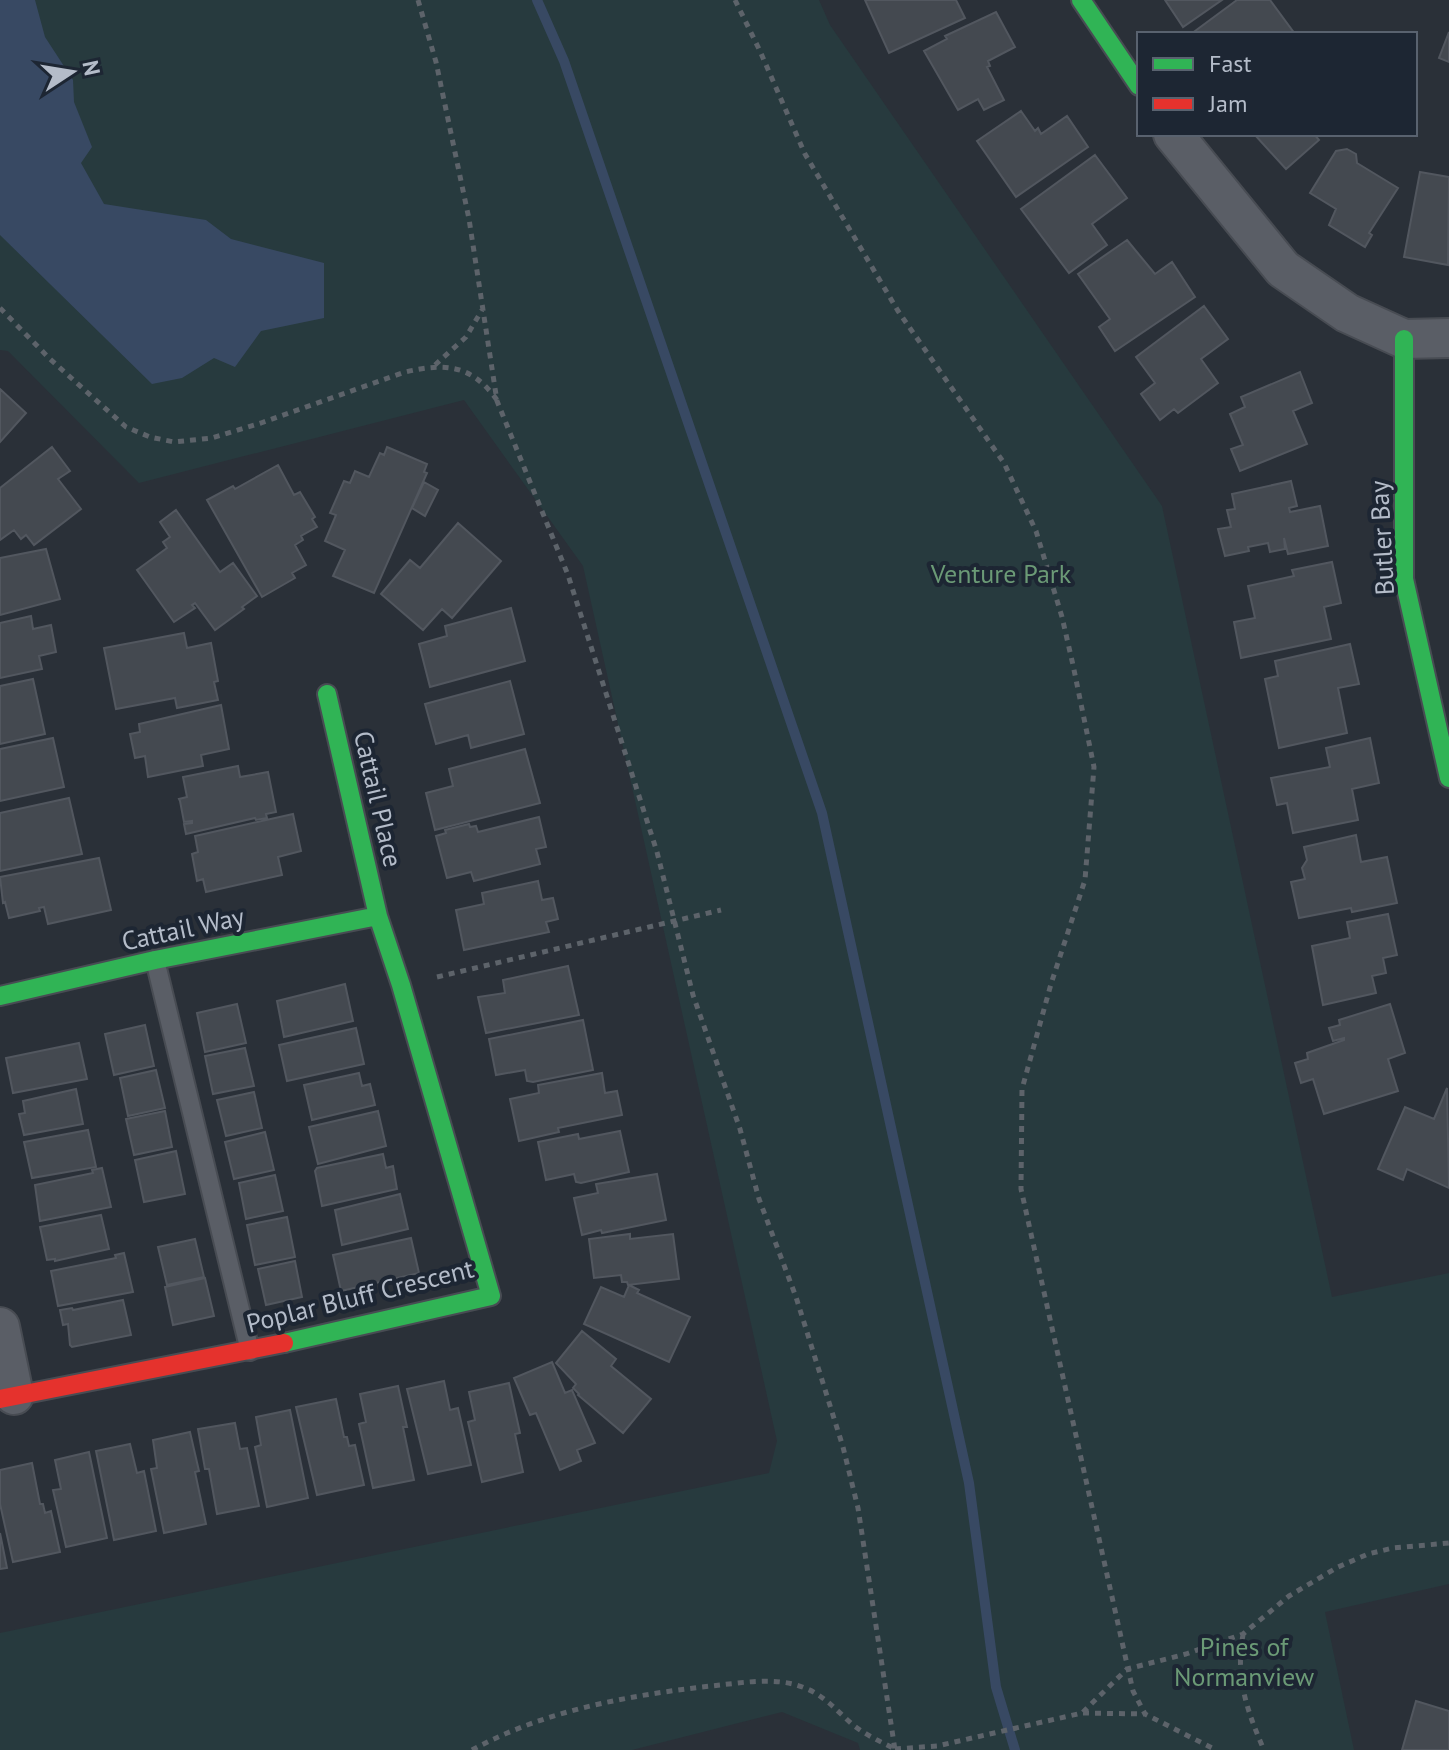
<svg xmlns="http://www.w3.org/2000/svg" width="1449" height="1750" font-family="'PT Sans',sans-serif">
	<style>
		.green { fill: #273a3e }
		.water { fill: #384963 }
		.lines { fill: none; stroke-linecap: round; stroke-linejoin: round }
		.stream { stroke: #384963; stroke-width: 10 }
		.building { fill: #444950; stroke: #52575f; stroke-width: 2 }
		.lane-casing { stroke: #484c53; stroke-width: 22 }
		.street-casing { stroke: #484c53; stroke-width: 42 }
		.fast-casing { stroke: #484c53; stroke-width: 22 }
		.jam-casing { stroke: #484c53; stroke-width: 22 }
		.path { stroke: #5d636a; stroke-width: 5; stroke-dasharray: 6 6; stroke-linecap: butt }
		.lane { stroke: #5a5e66; stroke-width: 18 }
		.street { stroke: #5a5e66; stroke-width: 38 }
		.fast { stroke: #30b455; stroke-width: 18 }
		.jam { stroke: #e5322d; stroke-width: 18 }
		.labels { text-anchor: middle; stroke-width: 8; stroke-linejoin: round; paint-order: stroke }
		.street-label { font-size: 26px; fill: #b4bcc9; stroke: #1d2633 }
		.park-label { font-size: 26px; fill: #6b9a76; stroke: #1d2633 }
	</style>
	<rect width="100%" height="100%" fill="#2a3038"/>
	<path class="green" d="M0,0H819L830,25L1162,506L1332,1297L1449,1273V1584L1325,1612L1354,1750H860L858,1743L782,1712L632,1750H0V1633L769,1473L777,1441L583,566L464,400L139,483L8,351L0,350Z"/>
	<path class="water" d="M0,0H35L45,37L73,80L74,102L92,147L81,163L104,204L206,220L231,239L324,263V318L261,331L235,367L214,358L182,378L152,384L0,235Z"/>
	<g class="lines">
		<path class="stream" d="M537,0L564,61L822,813L969,1483L996,1687L1015,1750"/>
	</g>
	<path class="building" d="M865,0H956L965,18L889,53Z
		M1165,0H1222L1183,27Z
		M1237,0H1270L1295,34H1191Z
		M996,12L1015,47L988,61L990,66L987,67L1004,100L984,110L978,99L958,110L924,51L947,39L945,36Z
		M1449,32V62L1439,58Z
		M1021,111L1035,131L1038,128L1041,134L1067,116L1088,147L1016,197L977,141Z
		M1254,134H1314L1319,140L1286,169Z
		M1347,149L1356,154L1357,163L1398,188L1369,233L1372,235L1365,247L1329,225L1336,209L1310,193L1336,151Z
		M1095,155L1127,198L1092,224L1107,245L1069,273L1021,209Z
		M1420,172L1449,177L1448,265L1404,257Z
		M1127,240L1155,274L1172,262L1195,297L1115,351L1099,327L1110,319L1078,274Z
		M1204,306L1228,339L1201,359L1218,383L1178,413L1174,409L1160,420L1141,394L1155,383L1136,357Z
		M1300,372L1312,403L1293,411L1307,444L1240,471L1231,449L1243,445L1230,414L1245,407L1241,397Z
		M0,389L26,413L0,442Z
		M52,447L70,471L58,479L81,509L34,545L26,535L21,539L14,530L0,540V488Z
		M387,447L427,464L424,472L427,473L374,593L333,576L345,550L325,541L336,515L330,513L344,481L350,483L355,471L369,477L380,453L384,455Z
		M278,465L294,495L300,492L315,517L312,519L317,527L301,536L303,540L295,545L306,565L292,573L295,578L262,597L207,500L233,486L235,489Z
		M1291,481L1297,506L1289,508L1290,512L1320,506L1328,546L1288,554L1284,538L1285,549L1270,552L1268,543L1248,547L1249,551L1225,556L1218,529L1231,527L1227,510L1235,509L1232,494Z
		M424,482L438,490L425,516L412,508Z
		M176,510L220,572L233,563L257,596L242,607L244,609L215,630L195,603L192,605L195,608L174,622L137,570L167,548L163,542L170,537L160,522Z
		M458,523L501,561L452,618L442,609L423,630L381,594L410,560L420,568Z
		M46,549L60,599L0,615V558Z
		M1332,562L1341,603L1324,607L1331,639L1241,658L1234,622L1255,618L1248,586L1294,576L1292,570Z
		M511,608L525,661L430,687L419,644L447,636L445,626Z
		M31,616L33,629L51,625L56,652L39,656L42,669L0,678V623Z
		M184,633L187,648L211,643L218,681L214,682L218,700L177,708L175,698L116,709L104,648Z
		M1350,644L1359,684L1338,688L1347,733L1279,748L1265,679L1278,676L1275,661Z
		M33,679L45,734L0,744V686Z
		M510,681L524,734L471,748L468,735L436,744L425,704Z
		M221,705L229,749L201,755L203,766L148,777L145,756L135,758L130,734L140,732L139,724Z
		M53,738L64,787L0,801V749Z
		M1370,738L1379,783L1352,789L1358,820L1293,833L1287,803L1277,805L1271,778L1330,767L1326,748Z
		M525,749L540,803L435,830L426,793L453,786L449,769Z
		M238,766L240,777L268,772L276,812L266,814L267,818L256,820L255,818L186,834L184,824L192,823V821L184,822L180,801L179,799L187,797L183,777Z
		M69,798L82,854L0,871V813Z
		M293,814L301,851L278,857L282,875L206,892L203,879L197,881L192,854L198,852L195,836Z
		M539,817L546,847L536,849L540,864L474,881L471,872L447,878L436,836L446,833L445,830L469,824L470,827L476,826L478,832Z
		M1356,835L1361,862L1387,857L1397,903L1352,912L1351,908L1299,918L1291,882L1305,879L1302,868L1307,860L1304,847Z
		M99,858L111,910L48,924L44,907L39,908L40,911L9,918L5,902L3,903L0,877Z
		M538,881L542,900L553,898L558,919L546,922L549,932L464,950L456,910L484,904L482,893Z
		M1388,914L1397,955L1383,958L1386,973L1372,976L1376,993L1323,1005L1312,946L1350,938L1347,922Z
		M568,966L579,1015L486,1033L478,997L505,993L503,980Z
		M345,984L353,1021L284,1037L277,1001Z
		M237,1004L246,1043L205,1052L197,1013Z
		M1390,1004L1405,1053L1388,1059L1398,1091L1324,1114L1313,1079L1301,1083L1295,1063L1308,1059L1307,1053L1344,1040V1038L1333,1041L1329,1028L1340,1025L1339,1020Z
		M583,1020L593,1070L533,1082L527,1081L525,1070L496,1075L489,1039Z
		M145,1025L154,1066L114,1075L105,1034Z
		M356,1028L364,1064L287,1081L279,1045Z
		M79,1043L87,1079L13,1093L6,1058Z
		M245,1048L254,1086L213,1094L205,1056Z
		M156,1070L165,1108L128,1116L120,1078Z
		M359,1073L362,1086L370,1084L375,1105L312,1120L304,1085Z
		M602,1073L605,1093L617,1091L622,1115L558,1128L559,1132L519,1141L510,1099L539,1093L538,1085Z
		M1447,1088L1449,1188L1407,1169L1403,1180L1378,1169L1405,1107L1434,1119Z
		M76,1089L83,1124L24,1135L19,1114L25,1113L23,1101Z
		M254,1092L262,1128L226,1136L217,1100Z
		M165,1111L172,1147L134,1155L126,1119Z
		M378,1111L386,1146L318,1164L309,1127Z
		M88,1130L96,1167L32,1178L24,1142Z
		M620,1131L629,1172L581,1183L576,1182L574,1174L546,1180L538,1142L578,1134L579,1139Z
		M265,1132L274,1170L234,1179L225,1142Z
		M176,1151L185,1194L144,1202L135,1160Z
		M383,1154L386,1168L393,1166L397,1189L322,1206L315,1171L317,1168Z
		M102,1168L111,1207L40,1221L35,1185L93,1173L92,1170Z
		M657,1174L666,1220L602,1233L601,1230L582,1235L574,1198L598,1193L596,1184Z
		M275,1175L283,1211L246,1219L239,1183Z
		M400,1194L408,1229L342,1245L335,1210Z
		M101,1215L109,1249L55,1261V1259L47,1260L40,1227Z
		M287,1217L295,1257L255,1265L247,1225Z
		M630,1234V1239L673,1234L679,1279L628,1285L627,1282H622L621,1275L594,1278L589,1239Z
		M411,1238L419,1273L341,1291L333,1255Z
		M195,1239L204,1277L167,1285L158,1247Z
		M124,1253L133,1292L58,1306L51,1271L116,1258L115,1255Z
		M295,1261L302,1297L266,1305L258,1269Z
		M205,1278L214,1316L173,1325L165,1287Z
		M629,1285L639,1290L637,1293L690,1317L669,1362L584,1324L601,1287L624,1297Z
		M123,1300L131,1335L72,1347L70,1345L68,1324L63,1325L60,1310L72,1308L73,1310Z
		M582,1331L616,1359L611,1366L651,1399L623,1433L578,1395L579,1394L573,1388L576,1384L556,1363Z
		M552,1362L565,1393L572,1390L595,1443L577,1450L581,1461L560,1470L536,1413L530,1415L514,1378Z
		M444,1381L450,1410L458,1408L471,1465L428,1474L407,1389Z
		M509,1383L520,1433L515,1434L523,1472L482,1482L468,1422L475,1420L469,1392Z
		M398,1386L407,1427H403L414,1480L373,1488L359,1424L366,1422L360,1394Z
		M336,1399L344,1437H347L349,1446L355,1445L364,1485L317,1495L296,1407Z
		M290,1410L308,1498L267,1507L255,1447L261,1445L256,1417Z
		M235,1423L240,1449L247,1448L259,1506L217,1514L209,1469H205L198,1429Z
		M190,1432L199,1471L195,1472L206,1524L164,1533L151,1469L157,1468L153,1440Z
		M130,1444L137,1473L144,1471L156,1531L114,1540L96,1451Z
		M89,1452L107,1538L66,1547L53,1490L61,1489L55,1460Z
		M32,1463L40,1504H43L45,1513L51,1511L60,1552L13,1562L0,1504V1470Z
		M0,1533L7,1568L0,1569Z
		M1416,1701L1449,1711V1750H1402Z"/>
	<g class="lines">
		<defs>
			<path id="lane" d="M155,960L250,1351"/>
			<path id="street" d="M1173,134L1283,269L1347,313L1404,339L1449,338
				M0,1327L14,1395"/>
			<path id="fast" d="M1081,0L1139,86
				M1404,339V579L1449,778
				M0,996L155,960L378,916
				M284,1343L491,1296L401,985L378,916L327,694"/>
			<path id="jam" d="M0,1399L284,1343"/>
		</defs>
		<use href="#lane" class="lane-casing"/>
		<use href="#street" class="street-casing"/>
		<use href="#fast" class="fast-casing"/>
		<use href="#jam" class="jam-casing"/>
		<path class="path" d="M418,0L436,62L469,219L497,401L568,575L657,852L693,995L740,1129L759,1199L796,1297L843,1447L858,1508L895,1750
			M735,0L760,51L805,154L898,311L1004,463L1036,531L1062,617L1073,665L1094,767L1085,880L1051,984L1022,1089L1021,1189L1133,1691L1145,1714L1216,1750
			M0,308L50,359L126,427L150,437L174,442L212,438L261,423L405,372C445,363 471,364 497,400
			M435,365L466,337L482,310
			M437,977L721,910
			M1243,1635C1235,1677 1247,1711 1264,1750
			M1083,1713L1145,1714
			M895,1749L937,1746L1082,1713L1127,1669L1186,1654L1243,1634L1289,1596L1338,1567L1368,1554L1393,1548L1449,1543
			M472,1750C547,1709 636,1694 720,1685C747,1682 779,1677 805,1688C825,1696 837,1711 853,1725C866,1735 881,1742 895,1749"/>
		<use href="#lane" class="lane"/>
		<use href="#street" class="street"/>
		<use href="#fast" class="fast"/>
		<use href="#jam" class="jam"/>
	</g>
	<g class="labels">
		<g class="street-label">
			<text transform="translate(1382 538) rotate(-93)" y="9">Butler Bay</text>
			<text transform="translate(378 799) rotate(77)" y="9">Cattail Place</text>
			<text transform="translate(183 929) rotate(-12)" y="9">Cattail Way</text>
			<text transform="translate(360 1296) rotate(-14)" y="9">Poplar Bluff Crescent</text>
		</g>
		<g class="park-label">
			<text x="1001" y="583">Venture Park</text>
			<text x="1244" y="1656">Pines of<tspan x="1244" dy="30">Normanview</tspan></text>
		</g>
	</g>
	<rect x="1137" y="32" width="280" height="104" fill="#1d2633" stroke="#59626f" stroke-width="2"/>
	<rect x="1153" y="58" width="40" height="12" fill="#30b455" stroke="#59626f" stroke-width="2"/>
	<text x="1209" y="72" font-size="24" fill="#b4bcc9">Fast</text>
	<rect x="1153" y="98" width="40" height="12" fill="#e5322d" stroke="#59626f" stroke-width="2"/>
	<text x="1209" y="112" font-size="24" fill="#b4bcc9">Jam</text>
	<g transform="translate(72 72) rotate(78)" stroke="#1d2633" stroke-width="6" paint-order="stroke">
	<path d="M0-6L14 30L0 20L-14 30Z" fill="#b4bcc9"/>
	<text y="-12" font-size="22" font-weight="bold" text-anchor="middle" fill="#b4bcc9">N</text>
	</g>
</svg>
